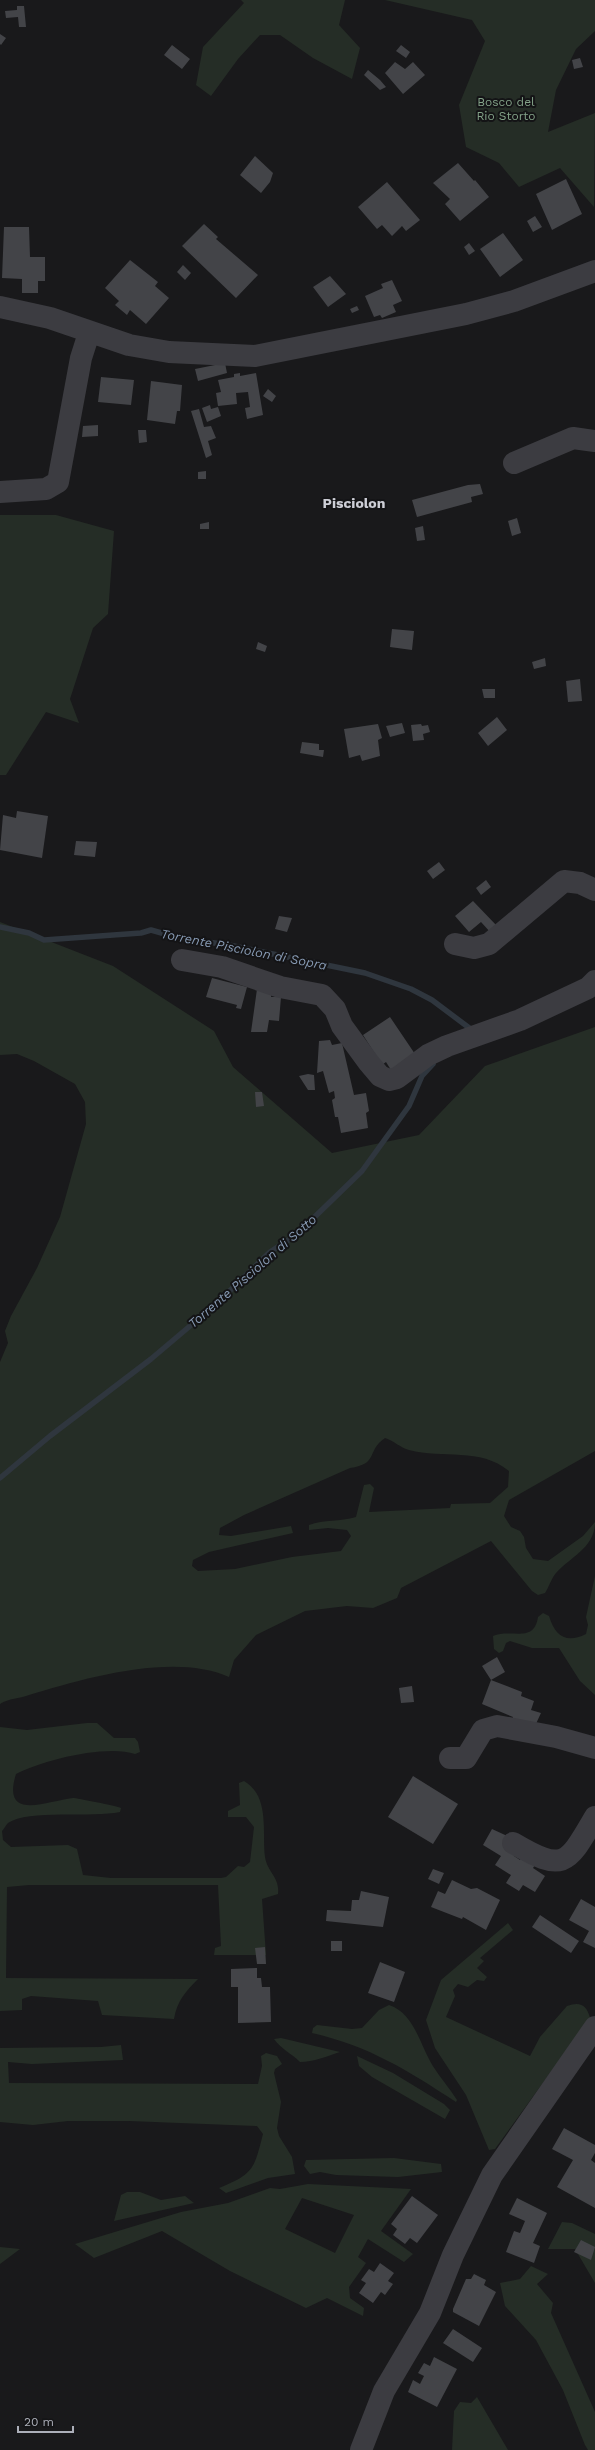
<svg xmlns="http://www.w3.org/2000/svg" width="595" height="2450" font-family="'Work Sans',sans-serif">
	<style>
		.green { fill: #252d26; fill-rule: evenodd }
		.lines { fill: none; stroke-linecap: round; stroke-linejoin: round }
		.stream { stroke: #2f363e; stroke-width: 5.5 }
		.building { fill: #434448 }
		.minor { stroke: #3c3c41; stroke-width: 22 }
		.labels { text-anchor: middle; stroke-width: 4; stroke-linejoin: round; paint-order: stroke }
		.park-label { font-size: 12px; fill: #84a389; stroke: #141416 }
		.water-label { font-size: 13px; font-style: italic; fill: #8699b2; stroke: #141416 }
		.quarter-label { font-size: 14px; font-weight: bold; fill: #cdced6; stroke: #141416 }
	</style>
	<rect width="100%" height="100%" fill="#19191b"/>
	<path class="green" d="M241,0H345L339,25L360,48L352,79L313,58L280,35H260L238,59L211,96L196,85L203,47L244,3Z
		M385,0H595V31L576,49L556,90L548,132L595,113L594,207L560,168L519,187L499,163L466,147L459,105L485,41L472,20Z
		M0,515H56L114,531L108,614L93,628L70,699L79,723L46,712L6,775H0Z
		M0,922L113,966L214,1031L233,1067L332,1153L419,1135L485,1066L595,1027V1451L509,1500L504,1516L511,1527L520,1531L524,1537L526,1548L533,1559L548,1561L583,1536L595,1522C595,1548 570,1557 556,1573C551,1579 549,1587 545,1593L538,1595L532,1591L491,1541L401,1588L397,1598L373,1608L347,1606L305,1611L256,1635L234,1660L229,1677C175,1652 84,1678 29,1695C19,1699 9,1698 0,1704V1362L8,1343L5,1331L11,1316L37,1268L60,1217L86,1124L85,1102L75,1084L34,1061L17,1054L0,1055ZM385,1438C394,1441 401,1448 409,1450C443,1459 480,1447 509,1471L508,1487L490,1503L451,1504L450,1508L369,1512L374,1488L370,1484L364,1485L356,1517C340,1522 324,1519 309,1525V1530L328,1528L347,1530L351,1536L341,1551L292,1557L235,1569L198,1571L192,1566L193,1560L209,1552L293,1533L291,1526L231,1536L219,1535L220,1528L244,1515L350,1468C379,1464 366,1451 385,1438Z
		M595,1576V1695L580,1681L559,1648H532L510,1641L506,1643L503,1651L499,1653L494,1649L493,1636C511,1628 534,1644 538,1617L543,1613L549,1616C555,1636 566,1644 586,1634L588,1625L586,1617Z
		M87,1723H97L114,1738H135L138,1742L140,1752L135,1754C107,1744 42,1760 16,1774C1,1822 47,1801 73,1798C76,1798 117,1806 121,1808L120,1812C93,1818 28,1809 8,1823C6,1825 4,1829 2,1831L3,1840L11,1847L68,1845L77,1849L83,1875L111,1878H221L226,1877L238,1866L244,1867L250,1862L254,1827L246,1817H228V1811L240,1805L239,1783L244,1781C270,1796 262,1832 265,1857C267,1872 280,1877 278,1894L262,1899L266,1955H214L215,1948L221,1946L218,1885H29L7,1887L6,1978L198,1979C186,1991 177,2001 174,2019L102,2015L98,2001L31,1996L22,1999V2010L0,2011V1727L27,1730Z
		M508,1923L513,1930L480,1958L484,1961L477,1968L487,1977L484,1981L477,1980L468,1987L458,1984L453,1990L455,1996L446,2017L530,2056L540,2037L567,2006C580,2001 587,2005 590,2018L495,2149L489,2150L466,2095L435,2048L426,2020L441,1980Z
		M389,2005C413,2013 419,2041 430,2061C437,2074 449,2087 457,2100L456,2102C407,2070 369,2046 312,2033L313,2028L317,2025L352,2029L362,2028L379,2010Z
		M281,2038L340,2052C328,2056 313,2062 300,2062C291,2053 281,2049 274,2039Z
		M121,2045L123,2060L32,2064L8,2062L9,2083L258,2084L262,2066L261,2056L266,2053L277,2056L282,2064L275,2069L274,2073L281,2102L277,2128L279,2136L292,2157L295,2174L268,2178L226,2193L219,2188C254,2174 254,2169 263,2134L257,2126L129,2121H68L33,2125L0,2122V2048L101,2047Z
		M357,2056L393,2073L444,2104L450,2110L445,2119L372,2077L359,2066Z
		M394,2158L441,2164L442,2172L398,2177L336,2175L320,2172L310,2174L304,2166L306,2160Z
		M308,2184L411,2189L381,2231L413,2254L404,2262L368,2239L358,2257L366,2263L349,2287L350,2298L364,2308L363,2316L327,2298L306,2308L230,2271L162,2231L94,2258L75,2244L181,2212L228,2203L270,2188L280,2189ZM302,2198L354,2215L335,2253L285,2229Z
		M127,2192H140L161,2200L185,2196L194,2203L114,2221L121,2195Z
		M562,2222L572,2223L595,2234V2283L575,2249H548Z
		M0,2247L20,2249L0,2264Z
		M531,2266L548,2274L537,2284L553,2303L551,2313L595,2412V2450H588L585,2445L563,2390L536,2340L505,2306L500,2283L520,2279Z
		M477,2397L508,2450H452L454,2411L460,2402L471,2403Z"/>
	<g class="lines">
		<path class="stream" d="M0,927L29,933L44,940L141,933L151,930L179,938L229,945L365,973L411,989L432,1000L472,1030
			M0,1478L50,1436L151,1359L216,1304L270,1252L296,1235L362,1171L409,1106L422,1076L433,1064"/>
	</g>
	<path class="building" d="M17,6H24L26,27H19L18,17L6,18L5,11L17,10Z
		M0,34L6,38L1,45L0,44Z
		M172,45L190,59L182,69L164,55Z
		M401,45L410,52L406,58L396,51Z
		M580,58L583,67L574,69L572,60Z
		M395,62L405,69L413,62L425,75L403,94L385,73Z
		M368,70L380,80L386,87L380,90L364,75Z
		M255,156L273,173L270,182L261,193L240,175Z
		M458,163L474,181L475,180L489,197L460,221L445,204L450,199L433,183Z
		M566,179L582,214L552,230L536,194Z
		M387,182L420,220L406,231L402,226L392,236L382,225L377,229L358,207Z
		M535,216L542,227L533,232L527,221Z
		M204,224L218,237L216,239L258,275L236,298L182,246Z
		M4,227H29L30,257H45V281H38V293H22V279L2,278Z
		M503,233L523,260L500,277L480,249Z
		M469,243L475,251L469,255L464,247Z
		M130,260L158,282L155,286L169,298L146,324L130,310L127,315L115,305L119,301L105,288Z
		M183,265L191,273L185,280L177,272Z
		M330,276L346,294L328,307L313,287Z
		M392,280L402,301L393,305L396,312L382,318L380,315L374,317L365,296L383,288L381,284Z
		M357,306L359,310L352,313L350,309Z
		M225,363L227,373L198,381L195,369Z
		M240,373V376L256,373L263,415L247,419L245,408L250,407L248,392L236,393L237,404L218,406L216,393L221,392L218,380L234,377V374Z
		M101,377L134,380L131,405L98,402Z
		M151,381L182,385L180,411H177L175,424L147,420Z
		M268,389L276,396L272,402L263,396Z
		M210,405L211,409L218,407L221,416L207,422L202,408Z
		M199,409L204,427L211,426L216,438L208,441L212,455L206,458L191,411Z
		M98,425V436L82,437L83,426Z
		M138,430H146L147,442L139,443Z
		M206,471V479H198V472Z
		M480,484L483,494L471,497L472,502L417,517L412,500L468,485Z
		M517,518L521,533L512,536L508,521Z
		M209,522V529H200V524Z
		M423,526L425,540L417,541L415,528Z
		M392,629L414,631L412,650L390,647Z
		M258,642L267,646L265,652L256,649Z
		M545,658L546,666L534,669L532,662Z
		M580,679L582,701L568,702L566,681Z
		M482,689H495V698H484Z
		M497,717L507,730L488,746L478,733Z
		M402,723L405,733L390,737L386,726Z
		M378,724L382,738L378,740L380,756L362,761L360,755L349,758L344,729Z
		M421,724L422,726L428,725L430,732L423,734L424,740L413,741L411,725Z
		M302,742L319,744V750H324L323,757L300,753Z
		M17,811L48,816L42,858L0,850L3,815L16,818Z
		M76,841L97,842L95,857L74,855Z
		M439,862L445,870L433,879L427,871Z
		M486,880L491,887L481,895L476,888Z
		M473,901L497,926L491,933L481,922L469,932L455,916Z
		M279,916L292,918L287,932L275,929Z
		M212,978L247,987L241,1009L236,1008L237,1005L206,997Z
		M257,989L272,990L271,997H281L279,1021L269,1020L267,1032H251Z
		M390,1017L415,1054L391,1070L386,1062L382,1065L363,1035Z
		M330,1040L332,1045L342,1043L354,1095L366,1093L369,1111L366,1113L368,1128L341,1133L338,1117H335L332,1100L335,1098L334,1091L329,1093L323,1071L317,1073L319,1041Z
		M308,1074L314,1075L315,1090H308L299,1076Z
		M255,1092H262L264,1106L256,1107Z
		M497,1657L505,1672L491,1680L482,1666Z
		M491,1680L522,1692L521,1696L534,1701L531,1710L541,1713L534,1728L511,1722L513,1717L482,1704Z
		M412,1686L414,1702L401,1703L399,1688Z
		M413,1776L458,1804L433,1844L388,1817Z
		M492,1829L514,1839L517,1852L514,1856L520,1860L521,1857L535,1865L533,1868L545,1876L535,1892L523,1885L519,1891L506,1883L511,1875L495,1865L501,1856L483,1845Z
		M433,1869L444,1873L439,1884L428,1879Z
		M452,1880L471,1889L477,1888L500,1900L486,1930L463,1917L462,1919L431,1907L438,1891L445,1894Z
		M361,1891L389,1897L383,1927L326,1921L327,1910L351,1911L352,1900H359Z
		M581,1899L595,1907V1948L583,1942L589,1931L569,1920Z
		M540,1915L579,1941L571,1953L532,1927Z
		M331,1941H342V1951H331Z
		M265,1947L266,1964H257L255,1948Z
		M380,1962L405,1972L394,2002L368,1993Z
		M257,1968V1978H261L262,1987H270L271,2022L238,2023V1987H231V1969Z
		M564,2128L595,2145V2153L591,2160L595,2163V2208L557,2187L573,2160L552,2149Z
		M412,2196L438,2215L417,2243L410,2238L405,2244L393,2235L397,2229L391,2224Z
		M517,2198L547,2213L533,2243L540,2246L534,2263L506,2252L514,2231L520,2233L525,2221L509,2214Z
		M581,2240L595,2247L591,2260L574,2252Z
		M380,2263L394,2273L388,2281L393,2284L385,2295L381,2292L373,2303L359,2293L366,2283L361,2280L369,2269L374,2272Z
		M474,2274L486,2280L484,2285L496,2292L479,2326L453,2312V2309L466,2279H471Z
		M453,2329L482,2348L473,2362L443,2343Z
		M434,2357L457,2369L437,2407L408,2392L413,2380L420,2384L424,2376L418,2373L424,2363L430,2366Z"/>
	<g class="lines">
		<path class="minor" d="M0,307L50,318L129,345L169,352L255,356L466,314L514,301L595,271
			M514,463L573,438L595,441
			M0,492L46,489L58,482L81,358L89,333
			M455,944L474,948L489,944L564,881L580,883L595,890
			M182,960L222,967L280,987L322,995L335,1009L342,1026L369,1063L380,1076L389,1080L397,1078L428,1055L447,1046L520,1020L588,988L595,981
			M450,1758H466L483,1730L497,1726L556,1737L595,1748
			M513,1843C564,1873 567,1865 595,1817
			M361,2450L384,2391L430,2313L453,2255L492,2175L595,2027"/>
	</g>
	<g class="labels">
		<g class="park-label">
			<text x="506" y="106">Bosco del<tspan x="506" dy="14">Rio Storto</tspan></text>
		</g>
		<g class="water-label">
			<text transform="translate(244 949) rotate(11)" y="5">Torrente Pisciolon di Sopra</text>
			<text transform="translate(252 1271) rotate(-41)" y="5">Torrente Pisciolon di Sotto</text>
		</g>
		<g class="quarter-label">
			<text x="354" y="508">Pisciolon</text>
		</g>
	</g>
	<path d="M18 2426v6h55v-6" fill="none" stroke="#acafb9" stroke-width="2"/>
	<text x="24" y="2426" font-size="12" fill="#acafb9" stroke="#141416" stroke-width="3" paint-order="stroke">20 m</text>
</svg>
